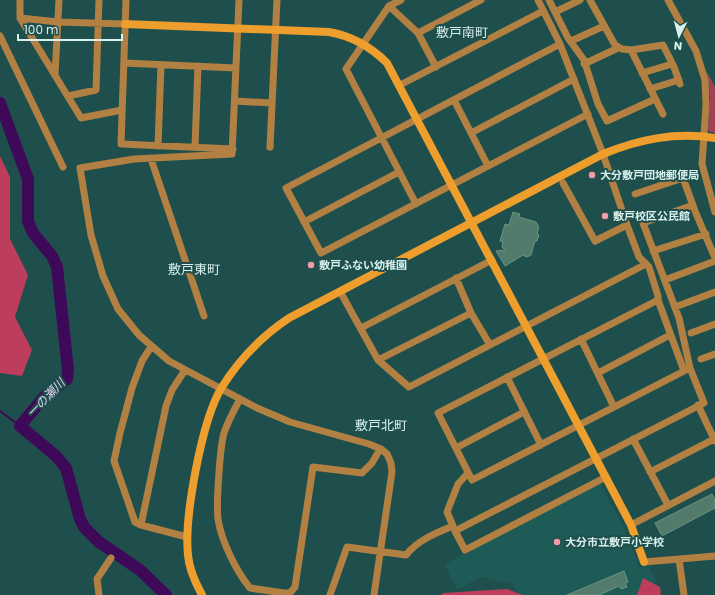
<svg xmlns="http://www.w3.org/2000/svg" width="715" height="595" font-family="Poppins,'Noto Sans JP',sans-serif">
	<style>
		.built { fill: #1e5b57 }
		.green { fill: #a04255 }
		.forest { fill: #bc3d5c }
		.lines { fill: none; stroke-linecap: round; stroke-linejoin: round }
		.stream { stroke: #3d0958; stroke-width: 2 }
		.river { stroke: #3d0958; stroke-width: 12 }
		.building { fill: #527b6c; stroke: #6a9484 }
		.street { stroke: #b28042; stroke-width: 7 }
		.secondary { stroke: #ee9e2d; stroke-width: 8 }
		.poi-dot { fill: #f39aa7; stroke: #1f4f4c; stroke-width: 1.5 }
		.labels { text-anchor: middle; stroke-width: 4; stroke-linejoin: round; paint-order: stroke }
		.poi-label { font-size: 11px; font-weight: bold; fill: #d8f0ee; stroke: #1f4f4c; text-anchor: start }
		.water-label { font-size: 12px; font-style: italic; fill: #e1d3ed; stroke: #1f4f4c }
		.quarter-label { font-size: 13px; fill: #d8f0ee; stroke: #1f4f4c }
	</style>
	<rect width="100%" height="100%" fill="#1f4f4c"/>
	<path class="built" d="M600,483L626,532L639,567L649,566L653,576L656,579L654,584L644,595H520L513,584L481,577L457,590L445,565L465,552Z"/>
	<path class="green" d="M707,72L715,87V133L710,132L708,130L710,97Z"/>
	<path class="forest" d="M0,156L10,177V239L28,275L15,317L32,350L22,376L0,373Z
		M643,578L660,587L661,595H637Z
		M507,589L523,595H441L443,593Z"/>
	<g class="lines">
		<path class="stream" d="M0,411L20,426"/>
		<path class="river" d="M0,103L28,179V221L33,233L52,256L57,267L68,370L67,379L44,397L20,426L56,456L66,468L80,519L84,527L99,542L140,570L166,595"/>
	</g>
	<path class="building" d="M513,212L520,214L519,217L536,222L539,227L537,234L539,235L537,241H535L531,255L527,257L523,255L505,266L496,251L505,250L502,247L503,242L500,241L505,224L509,225Z
		M712,494L715,500V508L662,536L655,523Z
		M624,571L628,582L625,583L627,587L621,589L619,586L599,595H567Z"/>
	<g class="lines">
		<path class="street" d="M20,0V18L81,118L122,110
			M126,0L121,144L233,149
			M239,0L232,154L134,159L80,168L91,235L103,276L118,309L139,335L169,361L257,408L290,422L369,444L381,449L387,454L391,463L392,472L374,595
			M401,0L389,6L346,69L416,204
			M538,0L560,44L603,154L627,225L639,257L649,267L658,296V300L684,371
			M549,0L568,38L584,60L598,104L607,121L655,99
			M590,0L615,45L622,49L631,50L663,114
			M668,0L696,51L705,80L706,105L702,164L715,212
			M389,6L418,33L436,67
			M555,12L580,0
			M20,18L58,22L125,24
			M418,33L481,0
			M0,36L63,167
			M571,41L604,26
			M560,44L286,188L321,253L588,114
			M631,50L663,45L674,67L680,84
			M124,63L236,68
			M584,64L618,48
			M642,73L672,64
			M55,75L59,0
			M400,85L543,11
			M650,89L679,80
			M68,96L96,90L99,0
			M454,100L488,166
			M235,101L272,103
			M471,133L574,79
			M158,146L161,65
			M195,147L198,66
			M270,147L277,0
			M151,159L204,316
			M563,183L595,241L627,225
			M635,194L683,178L695,211L715,258
			M304,222L399,172
			M653,251L706,234
			M456,278L471,313L490,345
			M665,280L715,261
			M342,295L378,360L409,387L646,264
			M658,300L438,413L472,480L690,368
			M675,307L715,292
			M361,328L492,260
			M691,333L715,324
			M581,339L614,407
			M701,359L715,354
			M378,360L471,313
			M185,370L172,390L166,406L141,525L187,537
			M598,373L670,335
			M507,377L541,445
			M240,399C234,410 228,421 224,433C220,447 216,504 218,519C221,540 236,571 250,588L284,593H290L295,587L313,467L362,473L372,463L380,449
			M698,405L715,441
			M633,439L668,505
			M456,448L524,412
			M650,472L714,439
			M606,477L465,550L455,531L704,403L690,368L679,318L643,223L693,205
			M141,525L135,522L114,461L120,433L132,388L142,361L151,347
			M631,525L715,481
			M679,559L684,595
			M644,562L715,556
			M99,595L97,579L111,558
			M330,595L347,547L406,555C418,540 436,533 453,526L447,512L458,484L468,473"/>
		<path class="secondary" d="M125,24L329,32C352,36 370,46 387,63L631,525L644,562
			M202,595C195,582 189,569 188,555C184,517 202,419 222,387C239,360 262,336 289,318L603,154C640,139 675,132 715,138"/>
	</g>
	<g class="poi-dot">
		<circle cx="592" cy="175" r="4"/>
		<circle cx="605" cy="216" r="4"/>
		<circle cx="311" cy="265" r="4"/>
		<circle cx="557" cy="542" r="4"/>
	</g>
	<g class="labels">
		<g class="poi-label">
			<text x="600" y="179">大分敷戸団地郵便局</text>
			<text x="613" y="220">敷戸校区公民館</text>
			<text x="319" y="269">敷戸ふない幼稚園</text>
			<text x="565" y="546">大分市立敷戸小学校</text>
		</g>
		<g class="water-label">
			<text transform="translate(46 398) rotate(-46)" y="4">一の瀬川</text>
		</g>
		<g class="quarter-label">
			<text x="462" y="37">敷戸南町</text>
			<text x="194" y="274">敷戸東町</text>
			<text x="381" y="430">敷戸北町</text>
		</g>
	</g>
	<g transform="translate(679 36) rotate(186)" stroke="#1f4f4c" stroke-width="3" paint-order="stroke">
	<path d="M0-3L7 15L0 10L-7 15Z" fill="#d8f0ee"/>
	<text y="-6" font-size="11" font-weight="bold" text-anchor="middle" fill="#d8f0ee">N</text>
	</g>
	<path d="M18 34v6h104v-6" fill="none" stroke="#d8f0ee" stroke-width="2"/>
	<text x="24" y="34" font-size="12" fill="#d8f0ee" stroke="#1f4f4c" stroke-width="3" paint-order="stroke">100 m</text>
</svg>
